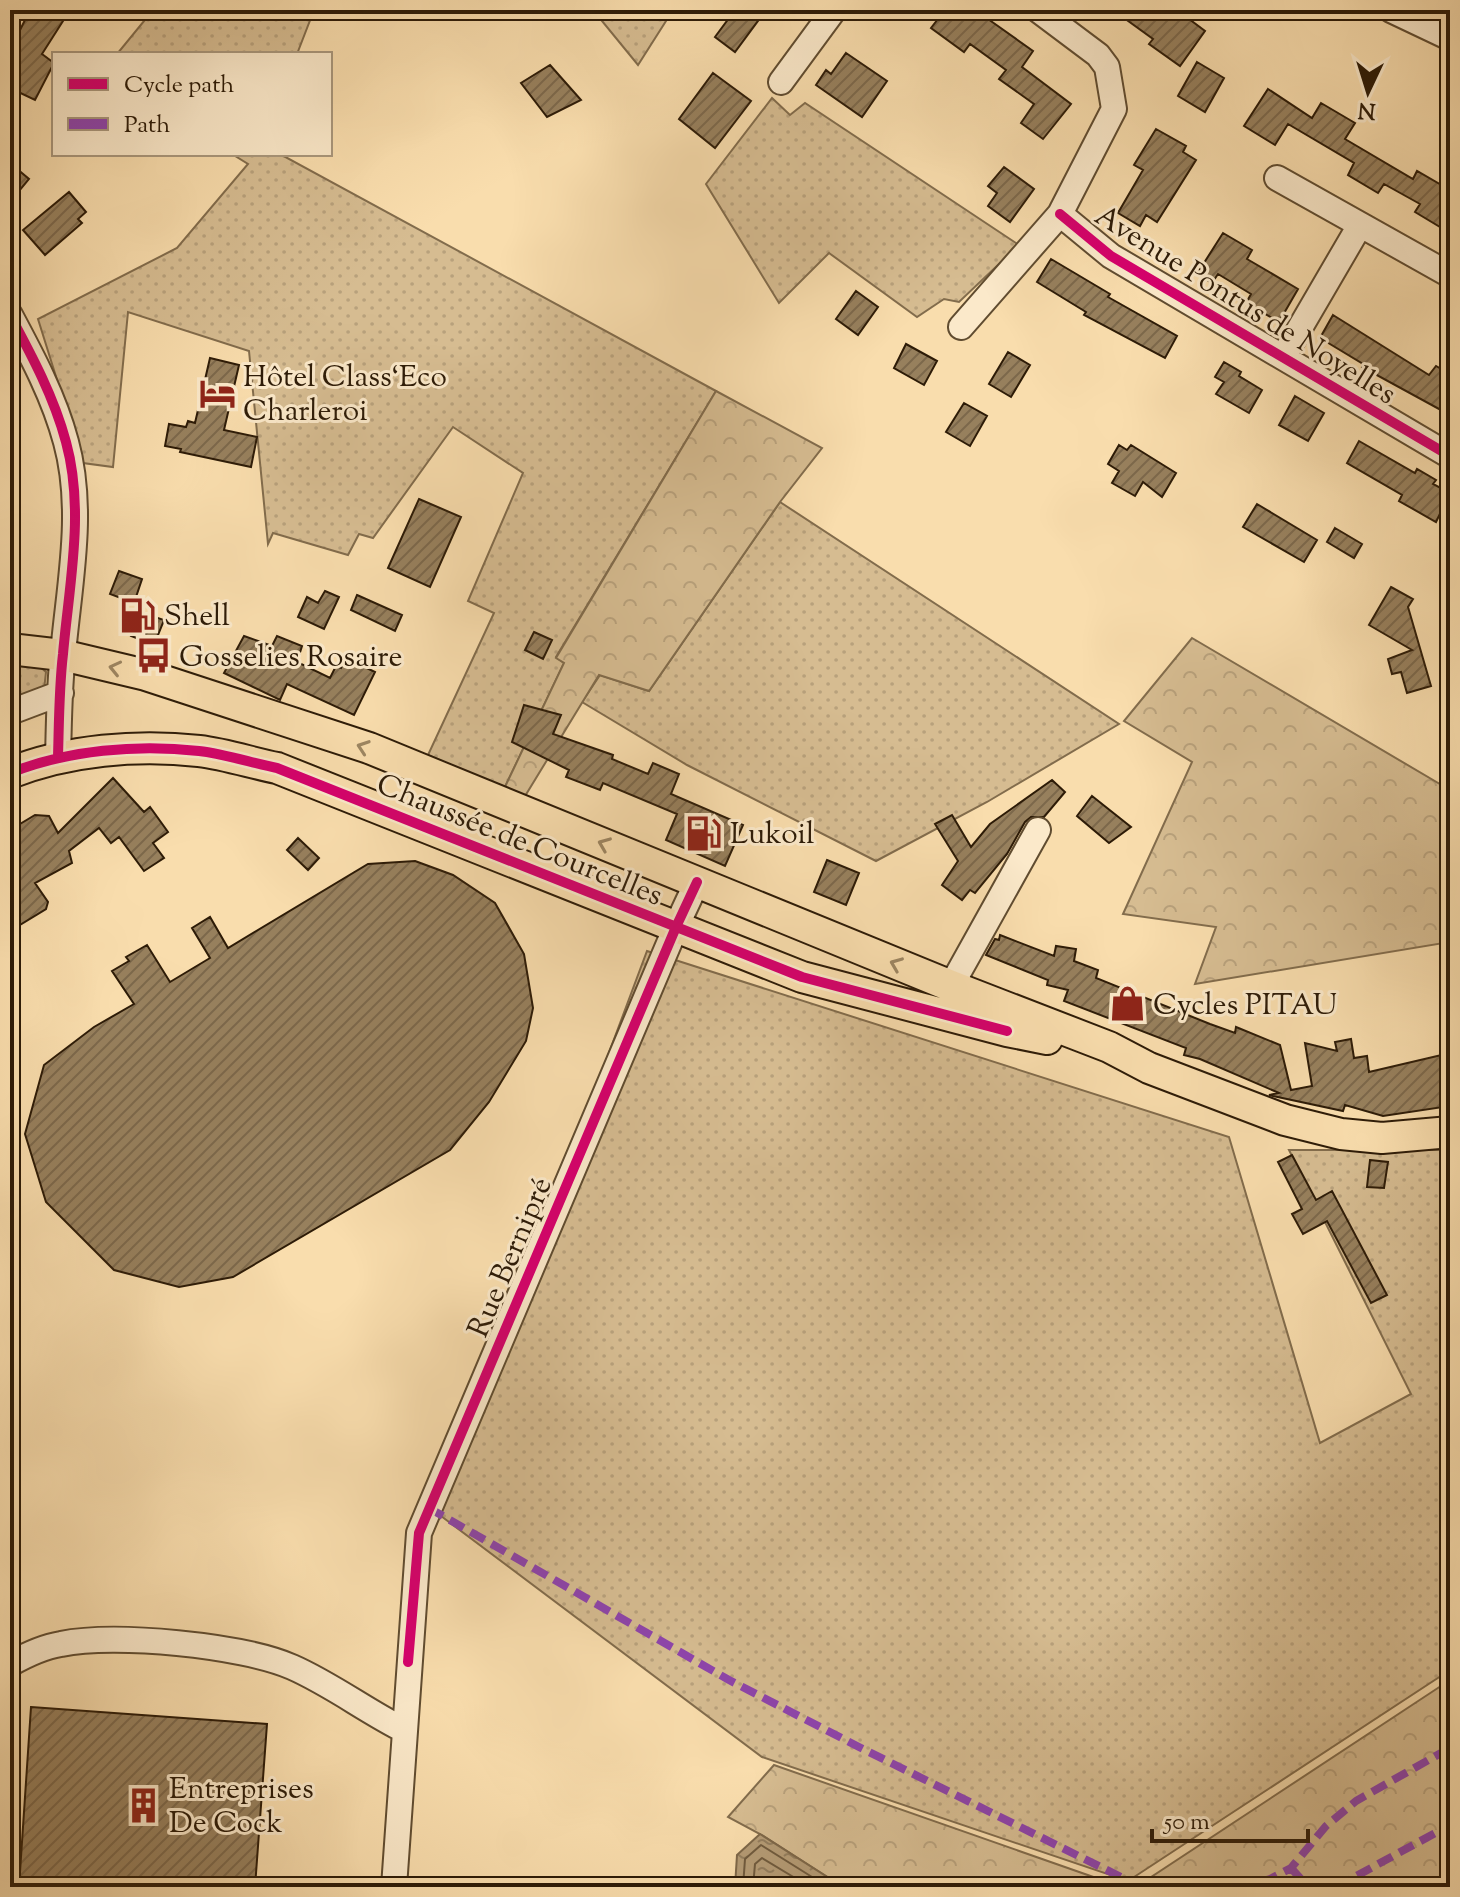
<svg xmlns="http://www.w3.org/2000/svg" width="1460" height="1897" font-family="'Sorts Mill Goudy',serif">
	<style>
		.grass { fill: url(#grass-dots); stroke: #826c4c; stroke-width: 2 }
		.forest { fill: url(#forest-crowns); stroke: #826c4c; stroke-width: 2 }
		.water { fill: url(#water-ripples); stroke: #7e6849; stroke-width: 2 }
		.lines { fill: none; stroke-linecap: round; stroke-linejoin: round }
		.shore { stroke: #705b3e; stroke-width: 2 }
		.building { fill: url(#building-hatch); stroke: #2d1b07; stroke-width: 2 }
		.minor-casing { stroke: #604c30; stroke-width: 28 }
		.major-casing { stroke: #2d1b07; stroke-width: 34 }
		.minor { stroke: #fbe9ca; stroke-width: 24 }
		.major { stroke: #f9ddad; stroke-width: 30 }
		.quiet { stroke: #8e44ad; stroke-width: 8; stroke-dasharray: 16 8; stroke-linecap: butt }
		.cycleway-casing { stroke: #fbe9ca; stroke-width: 15 }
		.cycleway { stroke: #d6006c; stroke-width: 10 }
		.oneway { stroke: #9d8662 }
		.labels { text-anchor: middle; stroke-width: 6; stroke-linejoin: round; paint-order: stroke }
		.street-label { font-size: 30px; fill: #2d1b07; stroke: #fbe9ca }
		.poi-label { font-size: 30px; fill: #2d1b07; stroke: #fbe9ca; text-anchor: start }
	</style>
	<defs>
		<pattern id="grass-dots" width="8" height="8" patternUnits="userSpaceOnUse" patternTransform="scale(2)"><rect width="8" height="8" fill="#d6bc91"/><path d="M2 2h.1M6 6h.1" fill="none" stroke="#b8a17c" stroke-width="1.8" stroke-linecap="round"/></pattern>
		<pattern id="forest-crowns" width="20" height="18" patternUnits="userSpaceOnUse" patternTransform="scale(2)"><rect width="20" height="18" fill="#d6bc91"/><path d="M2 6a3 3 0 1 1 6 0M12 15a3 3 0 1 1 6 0" fill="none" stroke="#b8a17c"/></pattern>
		<pattern id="water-ripples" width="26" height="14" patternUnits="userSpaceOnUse" patternTransform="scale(2)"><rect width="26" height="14" fill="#b49b75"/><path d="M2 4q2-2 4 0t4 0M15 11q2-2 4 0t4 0" fill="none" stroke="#937e5e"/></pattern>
		<pattern id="building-hatch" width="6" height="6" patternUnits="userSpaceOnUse" patternTransform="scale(2)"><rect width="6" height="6" fill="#97805d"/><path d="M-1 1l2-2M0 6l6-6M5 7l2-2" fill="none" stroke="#7c684b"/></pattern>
	</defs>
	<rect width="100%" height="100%" fill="#f9ddad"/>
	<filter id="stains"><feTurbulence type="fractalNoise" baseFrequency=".0025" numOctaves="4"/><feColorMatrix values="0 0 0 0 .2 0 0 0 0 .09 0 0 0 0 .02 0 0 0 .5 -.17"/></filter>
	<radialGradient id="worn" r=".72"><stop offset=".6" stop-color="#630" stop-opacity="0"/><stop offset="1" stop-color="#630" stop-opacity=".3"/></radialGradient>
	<path class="grass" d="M153,10H314L297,54H117Z
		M593,10H673L638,65Z
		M772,98L790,115L805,103L1019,245L959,302L944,299L917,317L829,253L779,303L706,184Z
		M232,154H280L716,391L556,657L564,663L504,789L428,755L494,613L468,601L523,473L453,427L373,538L359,534L348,555L273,533L268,544L249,351L128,312L113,467L83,463L38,319L177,248L248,164Z
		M780,502L1119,724L987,802L876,861L687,765L582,702L600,675L649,691Z
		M10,663L39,666L46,672L44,690L13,700Z
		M647,951L1229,1137L1320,1443L1411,1394L1289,1150H1450V1670L1128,1881L762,1757L437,1513Z"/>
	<path class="forest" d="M716,391L822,448L780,502L649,691L599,675L522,801L504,789L564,663L556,658Z
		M1192,638L1450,790V942L1195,984L1216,927L1123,914L1192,762L1124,721Z
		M1450,1680V1887H1136Z
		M774,1765L1122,1887H843L760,1834L728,1817Z"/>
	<path class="water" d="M760,1834L843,1887H735L737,1855Z"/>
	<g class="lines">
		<path class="shore" d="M743,1887L745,1859L761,1845L828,1887
			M753,1887L755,1864L762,1858L810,1887"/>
	</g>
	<path class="building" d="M30,10H70L42,54L54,63L35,100L10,88V50Z
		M735,10H766L735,52L715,37Z
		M945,10H980L989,17L988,19L1033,51L1022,67L1071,104L1043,139L1021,123L1034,104L999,79L1006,70L970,44L964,52L931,28Z
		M1113,10H1177L1205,31L1180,66L1149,44L1153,39Z
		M846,53L887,81L862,117L816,85L826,70L831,74Z
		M1197,62L1224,78L1205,112L1178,96Z
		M550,65L581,100L547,117L521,83Z
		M713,73L751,101L715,148L679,119Z
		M1268,89L1312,118L1321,103L1355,123L1345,139L1413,179L1417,171L1450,190V233L1415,212L1420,204L1384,184L1378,193L1348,175L1354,163L1288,124L1275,145L1244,126Z
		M1156,129L1186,146L1183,152L1196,160L1157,222L1146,215L1140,226L1118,213L1143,170L1134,165Z
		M10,163L29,179L10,202Z
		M1004,167L1034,189L1010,222L988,206L997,193L988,186Z
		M69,192L86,212L78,219L82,223L45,255L23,230Z
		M1223,233L1252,250L1247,259L1298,289L1279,322L1246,303L1251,294L1218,274L1212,283L1197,274Z
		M1051,259L1110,294L1108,297L1177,336L1165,358L1084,315L1086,312L1037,282Z
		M856,291L878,307L858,335L836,319Z
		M1333,315L1429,375L1436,366L1450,374V415L1362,367L1363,364L1320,338Z
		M906,344L937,361L924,385L894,368Z
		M1008,352L1030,365L1011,397L989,384Z
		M210,358L239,365L224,430L257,437L251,467L180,452L181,449L165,446L169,424L186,427L188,421L195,423Z
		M1224,362L1241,372L1239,376L1262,390L1249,413L1216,394L1224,382L1215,377Z
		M1295,396L1324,413L1308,441L1279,425Z
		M964,403L987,416L970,446L946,432Z
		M1359,441L1415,473L1417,469L1436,480L1433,484L1450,493L1436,522L1399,501L1402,495L1347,463Z
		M1119,445L1127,450L1131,445L1176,473L1162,497L1143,482L1135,496L1112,483L1119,471L1108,464Z
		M419,499L461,517L430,587L388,568Z
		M1257,504L1317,540L1304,562L1243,527Z
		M1335,528L1362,544L1354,558L1327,542Z
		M119,571L142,579L134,603L110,594Z
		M1391,587L1413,599L1408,607L1431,686L1407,693L1401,672L1392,674L1388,659L1412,650L1369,625Z
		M325,591L339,597L324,629L298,617L307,597L318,603Z
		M357,595L402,615L395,631L351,610Z
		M140,612L164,620L154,645L131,636Z
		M534,632L552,640L543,659L525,650Z
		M244,636L272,646L277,636L302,646L297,662L330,678L336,666L341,668L346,658L375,672L354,715L287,684L280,700L224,673Z
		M524,705L561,715L553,734L613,755L612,759L648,774L653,763L679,774L671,794L743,825L725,866L666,840L677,814L603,783L600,790L566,777L569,770L512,742Z
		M113,778L144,812L150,807L168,832L153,843L164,858L144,871L119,837L111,843L99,828L69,851L72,863L35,883L48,902L46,909L10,931V830L35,815L49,816L58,833Z
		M1052,780L1065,792L1044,817H1031L1025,822L1007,854L975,893L970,890L962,900L942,885L958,861L935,824L952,815L971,847L990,824Z
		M1092,796L1131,827L1109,843L1077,816Z
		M298,838L319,858L308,870L287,850Z
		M827,860L859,873L846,905L814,892Z
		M415,861L453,875L495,903L524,954L533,1008L526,1041L489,1102L450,1150L233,1277L179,1287L114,1270L46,1202L25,1134L44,1065L94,1027L134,1004L112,971L129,961L126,957L147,945L170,982L210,958L192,928L210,917L228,948L368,864Z
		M1000,935L1054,956L1056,946L1076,949L1074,961L1098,970L1096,978L1210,1024L1235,1033L1236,1027L1280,1045L1291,1090L1312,1086L1305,1043L1337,1051L1335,1042L1351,1039L1354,1058L1367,1056L1369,1072L1450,1053V1106L1383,1116L1345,1105L1343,1111L1273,1096L1269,1095L1279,1093L1200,1059L1184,1055L1186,1048L1064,1001L1068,990L1047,985L1048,980L986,955L995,939L999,940Z
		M1292,1155L1316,1200L1332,1191L1387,1295L1371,1303L1327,1221L1303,1234L1292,1214L1302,1209L1278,1162Z
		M1370,1160L1388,1162L1384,1188L1367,1187Z
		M31,1707L267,1724L255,1887H19Z"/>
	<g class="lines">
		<defs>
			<path id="minor" d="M1391,10L1450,38
				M781,82L834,10
				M1277,178L1450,275
				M1060,214L1111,256L1450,456
				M10,315C32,356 54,397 66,442C85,511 69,585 63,654C59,688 59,723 58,757
				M961,327L1060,214L1114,109L1107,67L1098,55L1038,10
				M1283,357L1360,225
				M16,710L61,693
				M951,986L1038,830
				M10,1664C26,1655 42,1647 61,1644C115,1633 241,1645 292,1667C331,1684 366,1711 404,1730
				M394,1887L419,1533L676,927L697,882"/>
			<path id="major" d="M10,649L62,655L146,675L369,748L951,986L1109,1047L1149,1068L1285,1120L1341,1134L1382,1138L1450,1132
				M10,773C68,750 137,744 199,751C225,754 252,763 277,768L802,977L1007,1031L1047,1039"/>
		</defs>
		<use href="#minor" class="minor-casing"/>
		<use href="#major" class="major-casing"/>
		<use href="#minor" class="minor"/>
		<use href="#major" class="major"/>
		<path class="quiet" d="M429,1508L729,1680L859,1747L1141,1887
			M1291,1868L1308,1887
			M1239,1887L1270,1879L1291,1868L1326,1826L1356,1801L1448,1749L1450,1733
			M1336,1887L1450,1825"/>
		<defs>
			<path id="cycleway" d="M1060,214L1111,256L1450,456
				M10,315C32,356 54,397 66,442C85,511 69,585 63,654C59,688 59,723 58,757
				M10,773C68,750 137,744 199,751C225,754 252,763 277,768L802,977L1007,1031
				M408,1662L419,1533L676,927L697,882"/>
		</defs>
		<use href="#cycleway" class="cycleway-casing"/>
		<use href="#cycleway" class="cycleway"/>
	</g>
	<defs><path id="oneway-chevron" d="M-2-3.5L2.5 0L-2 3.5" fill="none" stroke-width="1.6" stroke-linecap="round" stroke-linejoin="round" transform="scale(2)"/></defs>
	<g class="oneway">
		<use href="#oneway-chevron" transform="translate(115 668) rotate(-167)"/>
		<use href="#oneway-chevron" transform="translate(363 747) rotate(-161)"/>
		<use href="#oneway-chevron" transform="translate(604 844) rotate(-158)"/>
		<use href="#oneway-chevron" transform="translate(896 964) rotate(-158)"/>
	</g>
	<defs>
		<symbol id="hotel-bare" viewBox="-9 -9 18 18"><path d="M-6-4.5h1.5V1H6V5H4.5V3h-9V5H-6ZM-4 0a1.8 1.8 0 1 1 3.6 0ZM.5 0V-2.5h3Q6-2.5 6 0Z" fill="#8f2418" stroke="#fbe9ca" stroke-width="2.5" paint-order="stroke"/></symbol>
		<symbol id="fuel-bare" viewBox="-9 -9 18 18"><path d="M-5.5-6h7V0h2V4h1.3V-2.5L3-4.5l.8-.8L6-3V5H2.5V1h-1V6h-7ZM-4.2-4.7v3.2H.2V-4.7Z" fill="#8f2418" stroke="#fbe9ca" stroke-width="2.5" paint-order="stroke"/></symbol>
		<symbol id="bus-bare" viewBox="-9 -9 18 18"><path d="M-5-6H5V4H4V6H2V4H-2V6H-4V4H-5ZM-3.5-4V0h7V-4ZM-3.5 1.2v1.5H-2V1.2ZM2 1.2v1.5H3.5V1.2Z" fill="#8f2418" stroke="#fbe9ca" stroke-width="2.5" paint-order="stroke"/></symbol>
		<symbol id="shop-bare" viewBox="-9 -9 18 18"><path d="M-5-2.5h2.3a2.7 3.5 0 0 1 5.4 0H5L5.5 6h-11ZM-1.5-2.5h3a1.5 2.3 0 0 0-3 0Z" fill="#8f2418" stroke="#fbe9ca" stroke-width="2.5" paint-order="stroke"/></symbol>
		<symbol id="building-bare" viewBox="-9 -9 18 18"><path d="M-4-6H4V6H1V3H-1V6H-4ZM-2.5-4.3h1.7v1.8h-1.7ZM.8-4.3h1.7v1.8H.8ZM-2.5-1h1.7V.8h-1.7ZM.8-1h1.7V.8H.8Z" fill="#8f2418" stroke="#fbe9ca" stroke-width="2.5" paint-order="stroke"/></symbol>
	</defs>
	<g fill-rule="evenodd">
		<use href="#hotel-bare" x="192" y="368" width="51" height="51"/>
		<use href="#fuel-bare" x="112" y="590" width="51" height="51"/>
		<use href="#bus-bare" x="128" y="630" width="51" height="51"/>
		<use href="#fuel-bare" x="678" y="808" width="51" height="51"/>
		<use href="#shop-bare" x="1102" y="978" width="51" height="51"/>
		<use href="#building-bare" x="118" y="1780" width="51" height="51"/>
	</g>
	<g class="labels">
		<g class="street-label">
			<text transform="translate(1246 304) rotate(32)" y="10">Avenue Pontus de Noyelles</text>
			<text transform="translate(520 839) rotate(22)" y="10">Chaussée de Courcelles</text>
			<text transform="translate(509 1257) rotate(-67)" y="10">Rue Bernipré</text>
		</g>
		<g class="poi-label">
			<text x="243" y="386">Hôtel Class‘Eco<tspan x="243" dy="34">Charleroi</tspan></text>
			<text x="164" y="625">Shell</text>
			<text x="179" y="666">Gosselies Rosaire</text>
			<text x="730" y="843">Lukoil</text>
			<text x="1153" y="1014">Cycles PITAU</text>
			<text x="169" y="1798">Entreprises<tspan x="169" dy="34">De Cock</tspan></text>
		</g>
	</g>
	<rect width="1460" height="1897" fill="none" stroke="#f9ddad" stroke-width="40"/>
	<rect x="12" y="12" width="1436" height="1873" fill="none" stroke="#2d1b07" stroke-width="4"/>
	<rect x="20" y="20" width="1420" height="1857" fill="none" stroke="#2d1b07" stroke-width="2"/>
	<rect x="52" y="52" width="280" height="104" fill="#fbe9ca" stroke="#a9977c" stroke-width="2"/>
	<rect x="68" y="78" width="40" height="12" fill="#d6006c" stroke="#a9977c" stroke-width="2"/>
	<text x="124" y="92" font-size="24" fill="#2d1b07">Cycle path</text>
	<rect x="68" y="118" width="40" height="12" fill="#8e44ad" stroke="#a9977c" stroke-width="2"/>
	<text x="124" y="132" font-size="24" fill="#2d1b07">Path</text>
	<g transform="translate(1368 92) rotate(184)" stroke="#fbe9ca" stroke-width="6" paint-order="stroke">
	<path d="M0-6L14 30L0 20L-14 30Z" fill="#2d1b07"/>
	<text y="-12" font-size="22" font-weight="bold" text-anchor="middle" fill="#2d1b07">N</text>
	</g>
	<path d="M1152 1829v12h156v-12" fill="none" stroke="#2d1b07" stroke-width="4"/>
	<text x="1164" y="1829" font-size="24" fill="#2d1b07" stroke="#fbe9ca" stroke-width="6" paint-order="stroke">50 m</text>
	<rect width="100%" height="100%" filter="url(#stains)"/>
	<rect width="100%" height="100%" fill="url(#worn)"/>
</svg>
